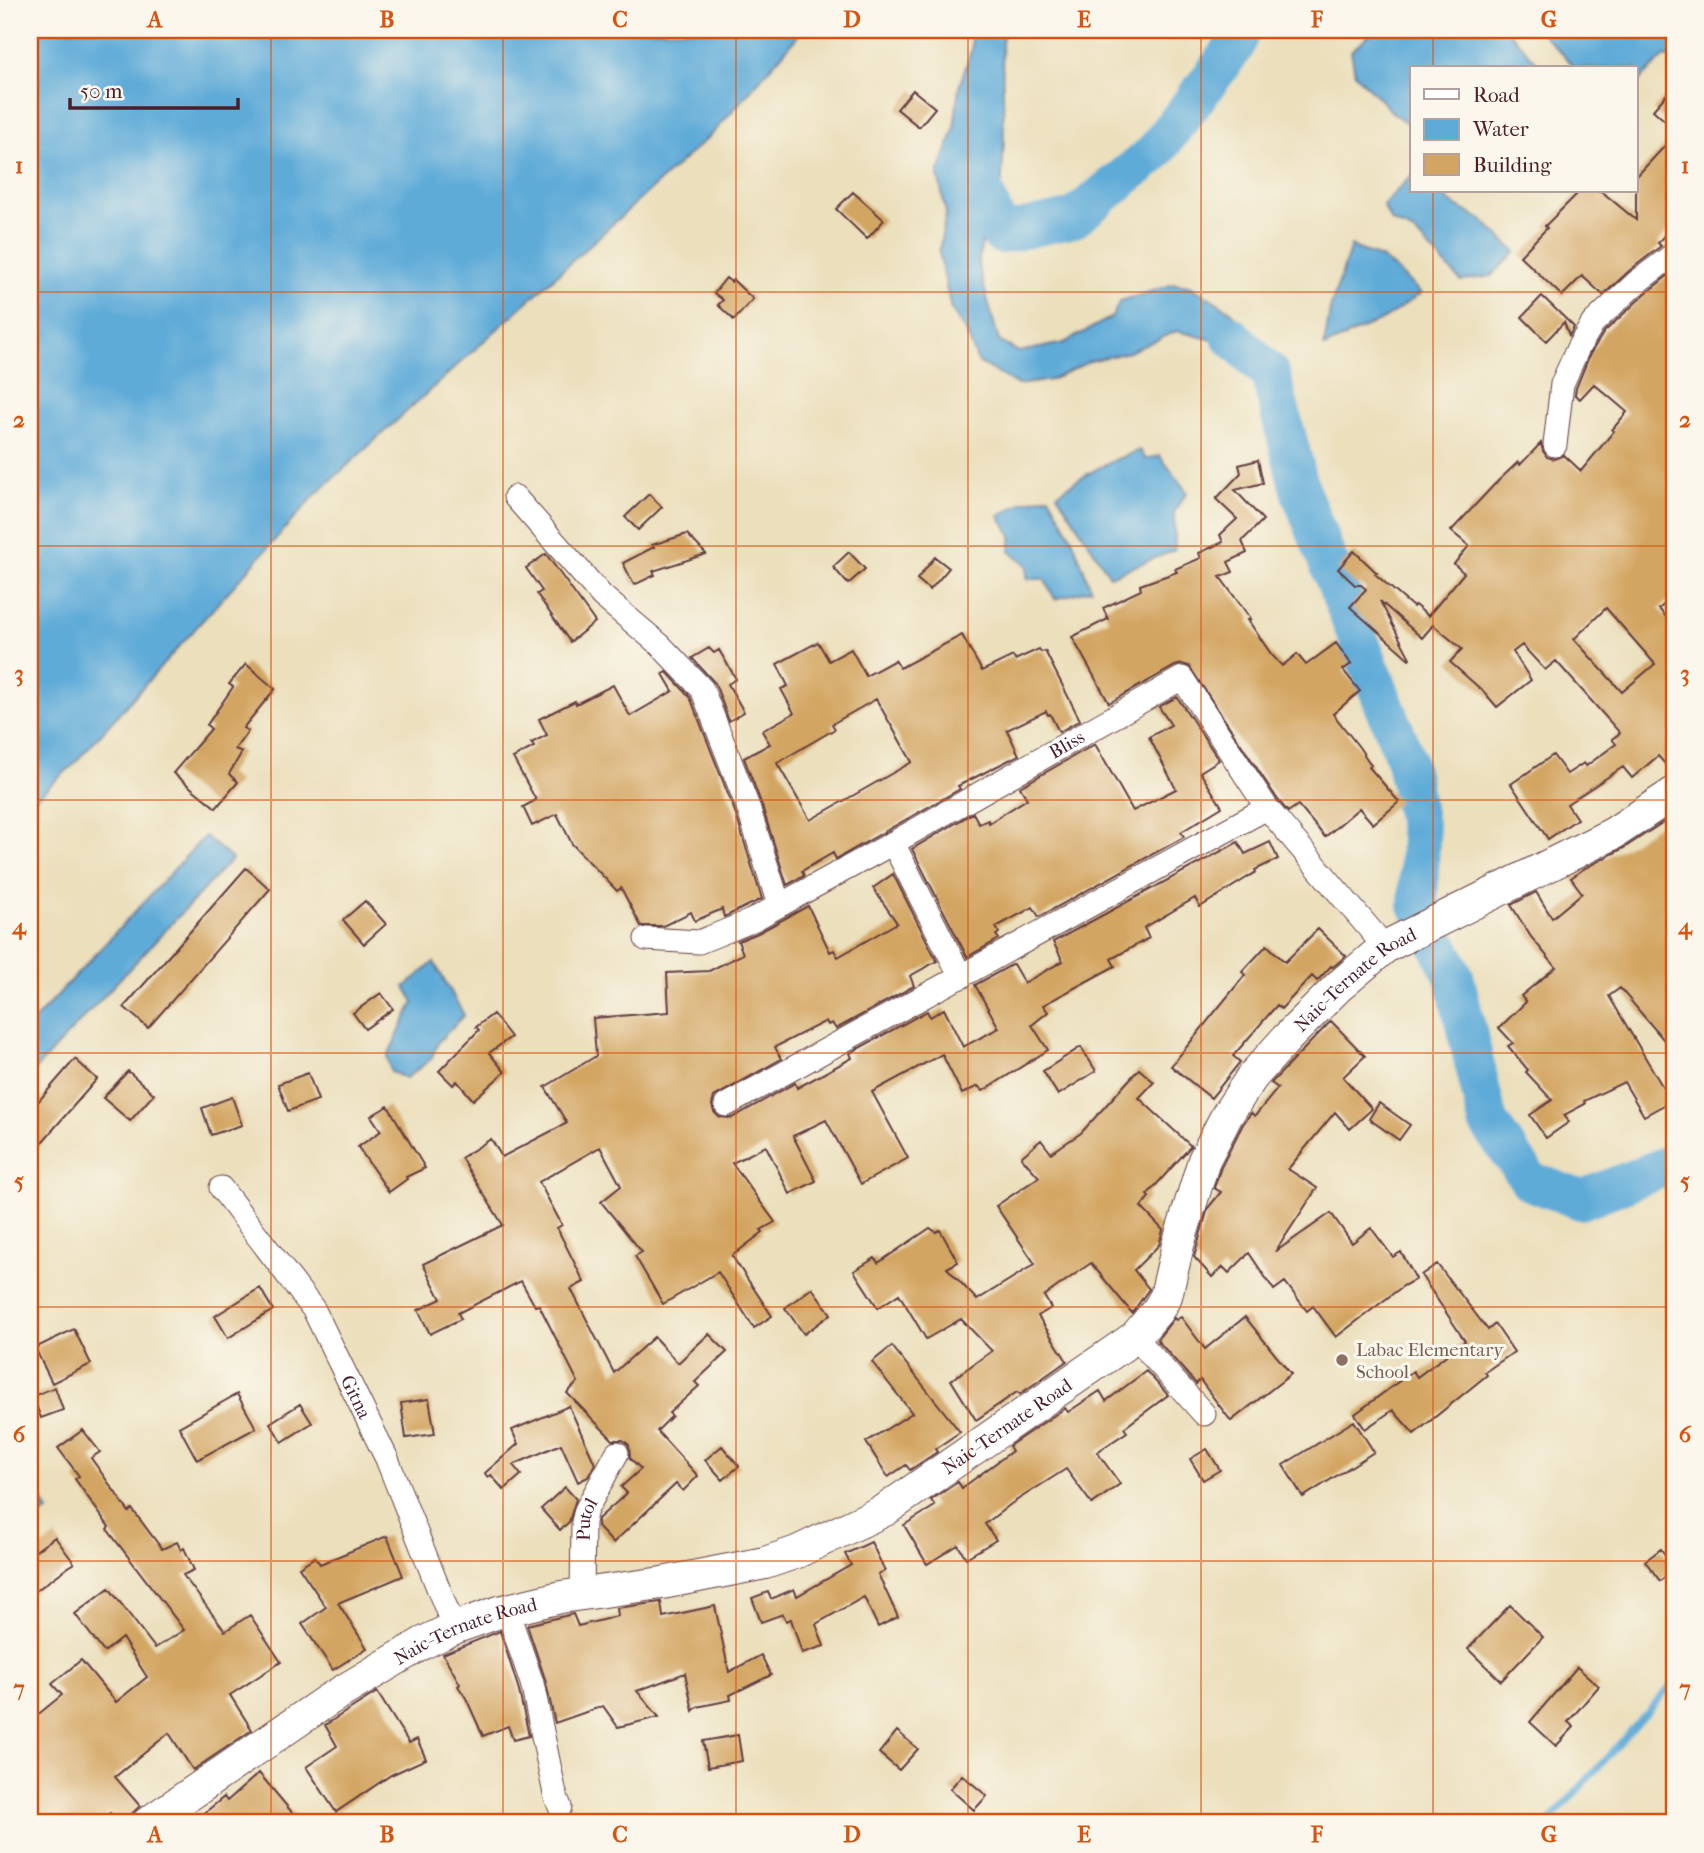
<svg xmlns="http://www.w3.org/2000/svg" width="1704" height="1853" font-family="'IM FELL French Canon',serif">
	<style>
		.water { fill: #5fabd8; stroke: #546582; stroke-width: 2 }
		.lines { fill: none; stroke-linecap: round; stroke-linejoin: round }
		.stream { stroke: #5fabd8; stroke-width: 7 }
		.river { stroke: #5fabd8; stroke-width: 40 }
		.building { fill: #d3a562; fill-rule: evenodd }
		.street-casing { stroke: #623c41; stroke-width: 25 }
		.secondary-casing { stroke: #623c41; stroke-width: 34 }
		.street { stroke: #fff; stroke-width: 23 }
		.secondary { stroke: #fff; stroke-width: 32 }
		.grid { fill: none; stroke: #d8530f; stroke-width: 2; stroke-opacity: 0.55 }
		.education-dot { fill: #8d6e63; stroke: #fbf7ec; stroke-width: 2.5 }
		.labels { text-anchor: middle; stroke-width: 6; stroke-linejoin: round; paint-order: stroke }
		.street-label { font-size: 19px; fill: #4a1f2b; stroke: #fbf7ec }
		.education-label { font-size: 19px; fill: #785e54; stroke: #fbf7ec; text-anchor: start }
		.neatline { fill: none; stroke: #d8530f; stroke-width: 2.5 }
		.grid-label { font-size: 23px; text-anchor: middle; font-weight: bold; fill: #d8530f }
	</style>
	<rect width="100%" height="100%" fill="#fbf7ec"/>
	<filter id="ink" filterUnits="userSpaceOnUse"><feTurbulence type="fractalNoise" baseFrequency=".0143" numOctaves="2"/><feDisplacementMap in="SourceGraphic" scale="14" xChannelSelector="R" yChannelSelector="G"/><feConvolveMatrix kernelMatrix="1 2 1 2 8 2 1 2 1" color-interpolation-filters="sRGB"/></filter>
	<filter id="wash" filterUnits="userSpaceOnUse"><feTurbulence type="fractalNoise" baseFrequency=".00686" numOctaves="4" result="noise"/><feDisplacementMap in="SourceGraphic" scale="28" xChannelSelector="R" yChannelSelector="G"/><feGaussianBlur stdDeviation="1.57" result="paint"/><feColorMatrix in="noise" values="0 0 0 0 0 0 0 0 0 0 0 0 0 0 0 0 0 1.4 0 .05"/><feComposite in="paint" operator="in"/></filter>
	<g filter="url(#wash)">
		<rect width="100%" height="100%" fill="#ebdfbc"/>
		<path class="water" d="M30,30H803L715,131L317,493L72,766L30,803Z
			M970,30H1004L1002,43L1004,140L1001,193L982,242L978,265L999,341L1019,352L1064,343L1112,317L1120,301L1174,284L1190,286L1231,311L1258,345L1270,373L1217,341L1177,331L1129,352L1090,361L1051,380L1018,385L978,362L966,332L951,309L939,252L946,213L938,174L954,130L959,87L972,48Z
			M1375,30H1507L1542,68H1412V126L1395,115L1355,74L1351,51Z
			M1539,30H1674V59L1665,56L1636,84V68H1576Z
			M1412,175V191H1440L1448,201L1482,220L1516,252L1491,276L1461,281L1414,232L1391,221L1383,205Z
			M1351,246L1385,260L1421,293L1386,318L1324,347L1330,309Z
			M1140,450L1145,459L1160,456L1187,492L1174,512L1175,550L1110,576L1057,494C1084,474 1109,461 1140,450Z
			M1049,496L1072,538L1091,589L1055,599L1044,579H1027V565L1010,551L1012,536L999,516L1023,502Z
			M205,836L232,859L30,1075V1025Z
			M434,962L464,1015L439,1041L431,1059L406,1078L391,1072L387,1057L414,1002L405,987Z
			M30,1479L48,1512L30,1523Z"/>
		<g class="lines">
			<path class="stream" d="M1548,1823L1674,1683"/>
			<path class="river" d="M972,163L1001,234L1074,218L1154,153L1235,46L1241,30
				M1231,336L1270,373L1301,493L1406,760L1420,836L1418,905L1454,976L1488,1122L1530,1181L1581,1200L1674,1163"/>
		</g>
		<g id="blocks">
			<path class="building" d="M1674,86V129L1653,110Z
				M913,90L935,108L919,127L897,109Z
				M1674,136V223L1658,243L1661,246L1629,271L1603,295L1582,276L1562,296L1520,256L1547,228L1545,226L1580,191H1601L1636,220V177Z
				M853,192L884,220L867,239L836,209Z
				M1674,271V595L1659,609L1674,626V774L1658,756L1632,778L1623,767L1567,804L1577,819L1548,839L1511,784L1553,755L1567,774L1584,763L1586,766L1616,744L1612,739L1620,733L1556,661L1545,670L1522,645L1513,652L1531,680L1497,707L1485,693L1450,662L1462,649L1433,625L1422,638L1380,601L1410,658L1409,659L1350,607L1366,589L1361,585H1355L1338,569L1354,551L1377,573L1375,574L1413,607L1415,605L1428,616L1464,573L1454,564L1469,546L1451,531L1493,486L1518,462L1520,465L1541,443L1543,451L1547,457L1554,459L1564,455L1581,471L1614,431L1612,430L1627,412L1594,384L1580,399L1575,395L1576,388L1590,354L1604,332L1646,293ZM1606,608L1655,664L1622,692L1574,639Z
				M726,278L731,282L733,280L753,299L734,320L718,305L723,300L714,293Z
				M1542,296L1574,327L1569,336L1564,322L1546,341L1522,317Z
				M1258,460L1263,483L1235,490L1263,520L1242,541L1247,553L1228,562L1233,572L1220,577L1251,619L1248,620L1271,654L1282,666L1297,654L1306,665L1336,643L1351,664L1343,670L1360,691L1333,714L1359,747L1371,765L1369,767L1399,802L1373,824L1359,808L1325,837L1298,805L1288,812L1278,800L1189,666L1182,664L1175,666L1109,703L1072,637L1108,619L1103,608L1141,590L1140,585L1177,572L1175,569L1201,558L1199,553L1223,542L1220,535L1237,519L1216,499L1241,473L1239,465Z
				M649,494L662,507L638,530L625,517Z
				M687,534L706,554L653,571L655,575L634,585L623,563L654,547L652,545Z
				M849,552L865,569L848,584L833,567Z
				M546,554L595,622L570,642L537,594L542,591L526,568Z
				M935,557L949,568L930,590L917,579Z
				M962,635L982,671L1013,656L1015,660L1039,649L1041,652L1045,651L1080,720L1059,732L1050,714L1048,715L1046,711L1007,730L1019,755L958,786L960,789L836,859L833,853L802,871L804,876L787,885L761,803L744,758L770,744L762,731L794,713L781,689L788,686L777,664L818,642L829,661L851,649L866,676L895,660L900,668ZM876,699L912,762L810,820L777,763L835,729L832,724Z
				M709,648L714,653L719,650L736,679L728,684L744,712L729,721L715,683L692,658Z
				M246,664L275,689L243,728L248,731L235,749L242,752L229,774L238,782L216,808L173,773L211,729L207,725L233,687L229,684Z
				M667,672L690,697L735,812L762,899L724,917L722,909L695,921L691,912L663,926H641L621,888L617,891L572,844L557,814L532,826L523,807L536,800L513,758L534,747L531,743L547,735L539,719L575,701L576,704L613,685L630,716L673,691L663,674Z
				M1177,697L1219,760L1200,772L1222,807L1181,832L1184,837L1039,917L1033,907L996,927L999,933L996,935L999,939L967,957L912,849L973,813L979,824L988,820L989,823L1027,799L1020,787L1095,744L1133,811L1176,789L1149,737L1171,725L1159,707Z
				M1674,815V1052L1620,988L1609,996L1671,1101L1644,1116L1624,1082L1584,1101L1585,1104L1564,1115L1569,1122L1546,1138L1530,1115L1552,1100L1526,1072L1528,1070L1508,1046L1513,1043L1499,1028L1526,1002L1521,996L1556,967L1531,937L1511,905L1536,892L1552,918L1582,893L1571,878L1585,868L1624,848Z
				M1238,842L1245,854L1270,842L1278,859L1255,870L1256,872L1200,907L1195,898L1144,928L1149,938L1111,959L1115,966L1043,1005L1048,1012L1032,1025L1048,1050L983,1091L978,1086L962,1094L942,1054L872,1092L908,1158L861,1184L826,1120L793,1136L816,1181L790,1194L766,1146L732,1163L775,1222L761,1230L763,1232L732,1256L772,1316L754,1328L718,1272L663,1304L635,1256L642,1252L601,1202L621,1186L600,1147L539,1182L562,1225L557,1228L584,1282L571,1289L614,1373L654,1337L678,1363L709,1334L727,1352L695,1382L699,1386L669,1413L672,1416L657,1431L698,1476L683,1491L676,1484L613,1543L597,1526L598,1519L627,1493L621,1487L641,1469L630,1458L629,1445L623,1440H613L567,1393L578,1382L539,1305L535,1306L521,1281L458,1313L461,1319L430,1334L418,1310L441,1299L423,1264L503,1225L461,1158L491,1139L502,1157L567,1123L545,1087L596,1056L593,1018L669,1012L667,973L709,971L743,954L738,941L758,933L808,906L830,952L834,950L838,957L897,923L873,888L893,874L937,961L910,976L914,986L836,1029L832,1023L828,1025L826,1021L775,1047L781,1059L714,1097L712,1105L714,1112L719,1117L732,1118L795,1083L797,1088L852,1058L850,1053L927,1011L930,1017L944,1009L963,1047L999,1028L975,985L1013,964L1024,983L1063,961L1053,942Z
				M246,868L270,889L148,1028L124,1007Z
				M365,901L386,924L364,944L343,920Z
				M1318,929L1346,956L1333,967L1331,966L1317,981L1312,976L1281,1009L1277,1005L1233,1056L1240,1062L1211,1098L1171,1066L1245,975L1242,972L1267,945L1285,962Z
				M381,993L393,1009L365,1029L353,1013Z
				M493,1014L511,1037L489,1053L505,1072L473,1100L457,1081L453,1085L439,1071L479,1030L476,1027Z
				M1331,1021L1365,1056L1343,1077L1372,1109L1350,1129L1335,1112L1288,1169L1317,1188L1275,1252L1331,1213L1352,1243L1371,1228L1393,1257L1401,1252L1416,1279L1403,1286L1336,1337L1313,1306L1307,1311L1285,1282L1274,1290L1249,1253L1229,1273L1223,1267L1212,1277L1194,1257L1208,1208L1221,1192L1214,1188L1221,1167L1243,1124L1251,1113L1255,1116L1278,1088L1271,1083Z
				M1081,1047L1096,1071L1058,1095L1043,1071Z
				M75,1059L97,1079L30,1156V1111Z
				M1139,1069L1154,1082L1139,1098L1191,1146L1147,1195L1149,1197L1141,1207L1163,1230L1159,1245L1134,1270L1149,1289L1132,1313L1091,1263L1044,1296L1051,1308L1038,1316L1067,1361L1020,1394L1017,1392L976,1420L951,1380L992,1351L961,1319L926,1339L899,1294L878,1308L854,1271L875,1258L878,1263L930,1228L936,1232L940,1230L958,1262L947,1268L977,1300L1035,1264L996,1206L1039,1177L1021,1157L1041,1140L1051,1153L1081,1133Z
				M128,1071L154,1094L130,1121L103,1098Z
				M308,1073L318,1100L288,1111L278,1084Z
				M232,1097L242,1125L211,1135L202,1108Z
				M1379,1103L1410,1125L1399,1140L1369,1119Z
				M388,1106L425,1168L406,1177L407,1179L389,1192L358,1147L381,1131L371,1116Z
				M1437,1264L1488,1330L1495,1324L1514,1352L1485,1372L1487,1375L1414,1434L1393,1410L1365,1429L1355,1414L1413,1371L1417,1377L1465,1341L1421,1275Z
				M260,1288L273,1310L228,1338L215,1316Z
				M812,1288L831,1314L804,1334L785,1308Z
				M1181,1317L1205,1349L1245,1317L1291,1374L1231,1421L1200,1380L1196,1384L1157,1340L1174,1318L1176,1320Z
				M74,1329L91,1364L52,1383L35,1348Z
				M892,1346L960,1432L935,1449L937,1452L910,1470L906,1465L888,1477L866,1442L912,1413L872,1362Z
				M1146,1371L1168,1395L1124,1428L1127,1432L1097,1452L1120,1484L1092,1504L1066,1469L1011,1504L985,1524L996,1540L966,1558L958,1545L927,1564L904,1525L935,1506L931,1500L958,1482L962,1488L1012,1451L1009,1446L1065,1408L1068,1412L1100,1391L1106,1401Z
				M55,1387L63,1410L41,1418L33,1396Z
				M237,1394L256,1428L197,1460L179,1427Z
				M429,1399L435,1434L406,1438L401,1403Z
				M300,1404L312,1423L282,1442L270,1423Z
				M569,1406L595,1464L588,1477L578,1482L561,1444L513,1465L521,1475L504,1490L491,1475L487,1477L485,1473L518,1444L512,1430Z
				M1354,1421L1374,1452L1303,1497L1283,1465Z
				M83,1430L100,1452L91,1458L129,1512L132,1509L162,1549L177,1542L181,1550L184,1548L194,1570L183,1575L225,1631L250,1615L281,1662L230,1695L252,1730L193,1770L169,1733L115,1777L140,1806L122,1823H118L110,1813L99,1823H30V1721L62,1695L52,1684L81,1660L116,1702L147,1677L122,1638L104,1652L75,1614L109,1588L155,1648L184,1630L107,1529L109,1527L75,1479L79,1476L58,1448Z
				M722,1446L739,1466L723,1480L705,1460Z
				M1207,1449L1220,1470L1203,1480L1190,1459Z
				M565,1487L576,1499L569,1522L560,1530L541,1509Z
				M387,1536L403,1576L338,1603L367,1648L333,1670L302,1624L326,1607L299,1567L315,1557L320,1564Z
				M55,1537L74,1563L30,1595V1555Z
				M871,1542L885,1571L878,1574L898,1617L878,1627L864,1597L816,1624L824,1646L802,1653L791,1619L786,1621L783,1614L761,1622L752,1598L768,1592L771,1599L794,1589L797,1596L851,1565L845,1554Z
				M1661,1549L1674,1567V1570L1660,1581L1645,1561Z
				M661,1602L663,1617L715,1606L729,1672L761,1655L771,1675L730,1695L731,1700L697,1707L693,1711L685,1673L637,1691L659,1717L618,1727L603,1706L555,1723L545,1679L527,1625L573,1614L578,1626L618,1616L617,1608Z
				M1510,1605L1543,1637L1501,1681L1468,1649Z
				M500,1631L518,1687L529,1736L513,1740L508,1726L483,1736L466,1698L458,1686L460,1684L443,1654Z
				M1577,1667L1599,1686L1568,1722L1574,1727L1556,1746L1530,1722Z
				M377,1692L409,1743L417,1739L426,1759L391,1775L336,1812L306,1767L337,1746L325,1725Z
				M897,1731L918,1749L899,1770L879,1753Z
				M738,1735L742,1761L708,1767L703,1741Z
				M259,1773L301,1823H192L224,1797L227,1801Z
				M962,1775L987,1796L974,1810L950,1789Z"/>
		</g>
	</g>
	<g filter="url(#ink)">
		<use href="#blocks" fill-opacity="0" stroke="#623c41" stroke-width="2"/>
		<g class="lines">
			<defs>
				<g id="street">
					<path d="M1555,445L1562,384L1578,348L1593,323L1637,282L1674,254"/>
					<path d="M515,497L602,596L660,645L702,689L748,807L779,905"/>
					<path d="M893,843L961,977"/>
					<path id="s1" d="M646,939L699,942L751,921L893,843L1182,678L1267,808L1385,947"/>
					<path d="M726,1105L1267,808"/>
					<path id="s2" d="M221,1188L314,1310L387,1459L454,1628"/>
					<path d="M1135,1337L1204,1414"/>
					<path id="s3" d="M582,1594L583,1522L586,1510L617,1453"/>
					<path d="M507,1610L532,1683L555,1794L560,1807"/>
				</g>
				<g id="secondary">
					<path id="s4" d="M148,1823L328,1700L423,1643L454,1628L499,1612L561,1597L662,1583L765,1563L797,1552L885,1510L1135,1337L1158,1310L1166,1296L1178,1245L1204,1160L1227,1115L1252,1077L1286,1039L1338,987L1385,947L1614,833L1674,793"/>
				</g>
			</defs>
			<use href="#street" class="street-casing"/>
			<use href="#secondary" class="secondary-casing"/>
			<use href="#street" class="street"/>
			<use href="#secondary" class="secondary"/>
		</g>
	</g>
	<path class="grid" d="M271,30V1823M503,30V1823M736,30V1823M968,30V1823M1201,30V1823M1433,30V68M1433,191V1823M30,292H1674M30,546H1674M30,800H1674M30,1053H1674M30,1307H1674M30,1561H1674"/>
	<circle class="education-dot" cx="1342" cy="1360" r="7"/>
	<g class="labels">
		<g class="street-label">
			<text dy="7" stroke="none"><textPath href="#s1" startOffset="471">Bliss</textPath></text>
			<text dy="7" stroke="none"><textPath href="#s4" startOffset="1549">Naic-Ternate Road</textPath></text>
			<text dy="7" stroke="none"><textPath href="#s2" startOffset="250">Gitna</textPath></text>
			<text dy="7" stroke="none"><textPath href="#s4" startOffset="961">Naic-Ternate Road</textPath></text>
			<text dy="7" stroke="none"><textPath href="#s3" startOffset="75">Putol</textPath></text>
			<text dy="7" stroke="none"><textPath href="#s4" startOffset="373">Naic-Ternate Road</textPath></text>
		</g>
		<g class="education-label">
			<text x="1356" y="1356">Labac Elementary<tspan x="1356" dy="22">School</tspan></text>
		</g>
	</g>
	<rect width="1704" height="1853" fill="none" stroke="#fbf7ec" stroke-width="77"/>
	<rect x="1410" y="66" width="228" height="126" fill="#fbf7ec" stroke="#b4a19f" stroke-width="2"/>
	<rect x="1424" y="89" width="35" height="10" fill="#ffffff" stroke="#b4a19f" stroke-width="2"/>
	<text x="1473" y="102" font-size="21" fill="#4a1f2b">Road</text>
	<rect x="1424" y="119" width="35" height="21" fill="#5fabd8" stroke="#b4a19f" stroke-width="2"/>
	<text x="1473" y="136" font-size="21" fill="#4a1f2b">Water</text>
	<rect x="1424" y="154" width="35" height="21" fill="#d3a562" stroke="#b4a19f" stroke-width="2"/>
	<text x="1473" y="172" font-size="21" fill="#4a1f2b">Building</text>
	<path d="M70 98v10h168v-10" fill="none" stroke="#4a1f2b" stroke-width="3.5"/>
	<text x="80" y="98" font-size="21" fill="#4a1f2b" stroke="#fbf7ec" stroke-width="5" paint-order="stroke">50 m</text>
	<rect x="38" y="38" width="1628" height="1776" class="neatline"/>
	<g class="grid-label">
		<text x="155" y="27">A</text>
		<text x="387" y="27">B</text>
		<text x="620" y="27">C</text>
		<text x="852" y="27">D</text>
		<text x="1084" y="27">E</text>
		<text x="1317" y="27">F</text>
		<text x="1549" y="27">G</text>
		<text x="19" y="173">1</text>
		<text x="1685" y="173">1</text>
		<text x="19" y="427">2</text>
		<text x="1685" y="427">2</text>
		<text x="19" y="681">3</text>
		<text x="1685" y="681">3</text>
		<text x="19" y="934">4</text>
		<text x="1685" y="934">4</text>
		<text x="19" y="1188">5</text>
		<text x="1685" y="1188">5</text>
		<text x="19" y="1442">6</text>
		<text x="1685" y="1442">6</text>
		<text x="19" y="1696">7</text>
		<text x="1685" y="1696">7</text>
		<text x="155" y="1842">A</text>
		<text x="387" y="1842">B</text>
		<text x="620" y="1842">C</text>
		<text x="852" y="1842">D</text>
		<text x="1084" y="1842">E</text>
		<text x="1317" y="1842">F</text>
		<text x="1549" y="1842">G</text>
	</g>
</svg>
